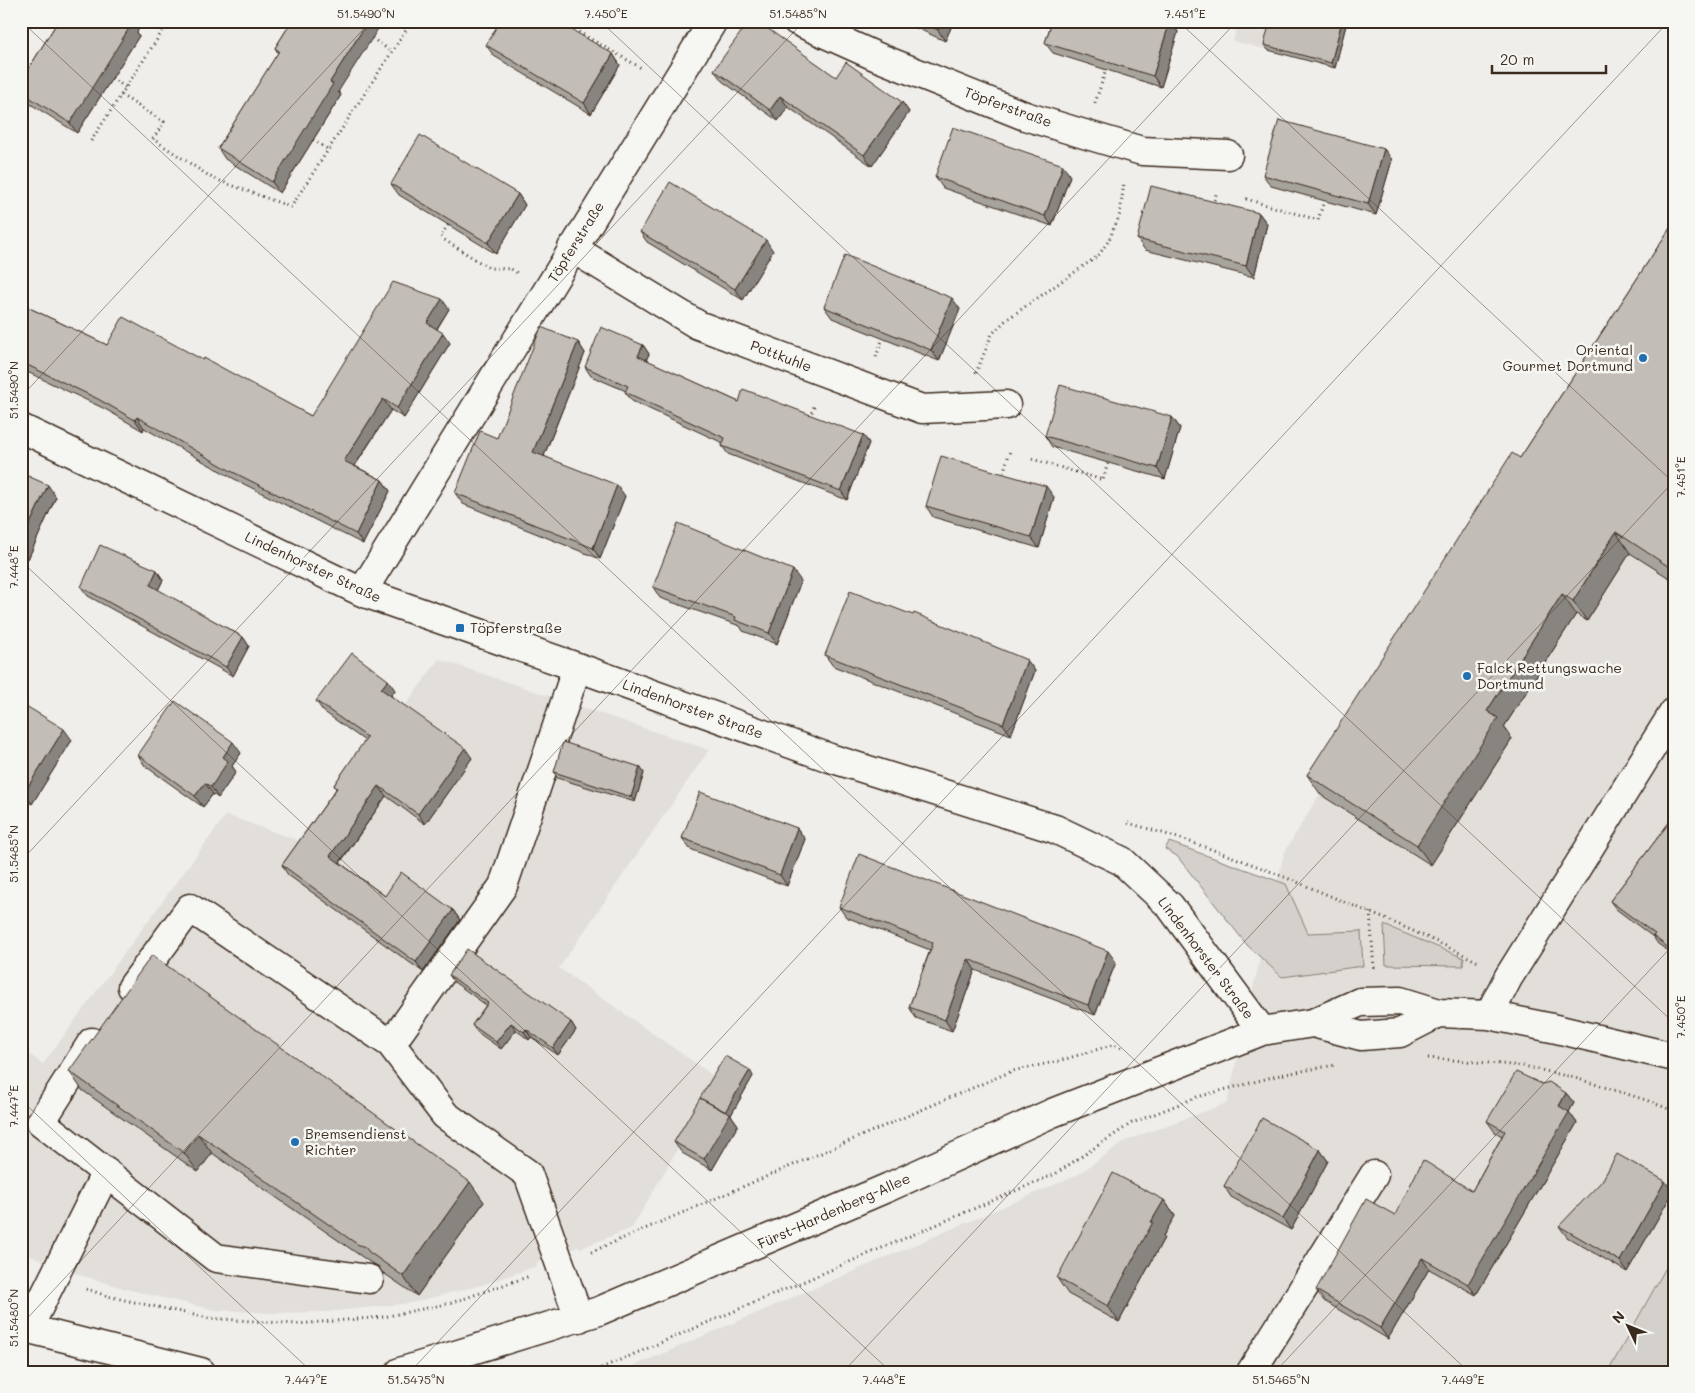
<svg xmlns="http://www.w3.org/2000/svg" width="1695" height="1393" font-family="Mali,sans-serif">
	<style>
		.built { fill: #e2dfdb }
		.green { fill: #d4d1cc; stroke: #887e75 }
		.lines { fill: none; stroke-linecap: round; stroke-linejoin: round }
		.minor-casing { stroke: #3b2a1e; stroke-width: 31 }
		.path { stroke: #3b2a1e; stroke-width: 3; stroke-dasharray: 1 4; stroke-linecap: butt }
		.minor { stroke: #f6f6f2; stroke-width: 28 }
		.wall { fill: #a7a39d; stroke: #3b2a1e }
		.shaded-wall { fill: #888480; stroke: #3b2a1e }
		.building { fill: #c2bdb7; stroke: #3b2a1e }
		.ticks { fill: none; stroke: #3b2a1e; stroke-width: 1; stroke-opacity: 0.45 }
		.poi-dot { fill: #1f6fb2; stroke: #f6f6f2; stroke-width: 2 }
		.labels { text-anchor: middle; stroke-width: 5; stroke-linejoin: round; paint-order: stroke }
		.street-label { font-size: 14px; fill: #3b2a1e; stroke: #f6f6f2 }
		.poi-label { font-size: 14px; fill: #3b2a1e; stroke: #f6f6f2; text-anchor: start }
		.neatline { fill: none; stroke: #3b2a1e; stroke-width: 2 }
		.ticks-label { font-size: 12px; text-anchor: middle; fill: #3b2a1e }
	</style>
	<rect width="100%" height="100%" fill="#efeeea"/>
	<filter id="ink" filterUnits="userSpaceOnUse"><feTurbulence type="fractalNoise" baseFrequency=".02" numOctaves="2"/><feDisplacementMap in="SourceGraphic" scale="10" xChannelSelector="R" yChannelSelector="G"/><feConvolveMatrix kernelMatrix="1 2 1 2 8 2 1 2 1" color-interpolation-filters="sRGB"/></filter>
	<g filter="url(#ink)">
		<path class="built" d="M1238,21H1347L1268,50L1233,41Z
			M1674,239V1372H620L1077,1175L1125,1141L1227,1103L1284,853L1544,423Z
			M439,659L709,750L559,968L718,1079L632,1228L581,1248L578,1247L557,1254L538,1262L537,1266L485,1284L411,1303L327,1312L269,1313L214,1310L126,1289L80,1275L21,1252V1049L43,1064L226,815L306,843Z"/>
		<path class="green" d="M1169,842L1286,884L1308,933L1361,931L1363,966L1282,977L1247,945L1177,856L1165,849Z
			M1384,925L1464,958L1463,966L1386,965Z
			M1674,1253V1372H1608Z"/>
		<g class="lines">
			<defs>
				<path id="minor" d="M797,21L875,56L1025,116L1084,134L1142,151L1228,155
					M572,248L698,325L922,409L1006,405
					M21,428L362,592L577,667L830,758L1055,829L1122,861L1170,906L1262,1031
					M362,592L713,21
					M132,987L190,908L391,1044L503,886L577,667
					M1489,1015L1508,978L1674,712
					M1313,1023L1361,1036L1400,1033L1439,1013
					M92,1042L41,1122L216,1258L369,1279
					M391,1044L445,1115L528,1174L579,1318
					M21,1327L201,1372
					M28,1329L106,1172
					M400,1372L599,1311L889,1187L1052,1113L1262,1031L1313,1023L1360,1002L1400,1001L1439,1013L1489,1015L1552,1028L1674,1057
					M1251,1372L1374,1175"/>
			</defs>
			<use href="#minor" class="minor-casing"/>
			<path class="path" d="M570,27L643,69
				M372,38L392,52
				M112,78L126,88
				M121,95L164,122L153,139L212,178L291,207L412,21
				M1095,103L1106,70
				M313,140L329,150
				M91,141L169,21
				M1246,199L1318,220L1324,201
				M1213,205L1217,191
				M448,225L440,237L489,268L511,269L519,274
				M876,357L883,338
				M976,373L992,334L1006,320L1098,256L1109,240L1120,214L1124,182
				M810,417L815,404
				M1032,459L1103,480L1108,463
				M1002,477L1010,451
				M1128,823C1201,843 1272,871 1342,901C1388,920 1434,939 1478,962
				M1370,912L1374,968
				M1428,1058L1524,1066L1575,1078L1646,1100L1674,1111
				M591,1252L1012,1071L1059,1061L1112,1045L1122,1048
				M86,1289L111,1297L208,1318L297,1324L383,1317L451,1303L530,1276
				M592,1372L1055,1174L1132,1123L1197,1097L1280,1075L1335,1065"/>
			<use href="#minor" class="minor"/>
		</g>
		<path class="wall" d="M58,21H143L137,32L139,36L77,133L24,100L21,96V81Z
			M292,21L341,95L280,193L225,159L218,148L278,53L275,48Z
			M901,21H954L945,41Z
			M1052,21H1171L1178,32L1161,87L1053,53L1045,43Z
			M1347,21L1335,68L1268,50L1264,45Z
			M486,45L613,54L620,65L591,114L494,56Z
			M714,70L836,77L902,102L909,112L872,166L788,107L778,121L722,81Z
			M1384,149L1392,160L1376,215L1271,186L1263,175Z
			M1070,176L1052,226L943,188L935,177Z
			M391,184L518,194L525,205L496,254L399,195Z
			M1259,213L1267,224L1254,277L1145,250L1137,239Z
			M1674,222V581L1630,553L1587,621L1576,614L1504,727L1512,739L1431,865L1321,795L1307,775L1520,458Z
			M640,232L773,251L743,300L647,242Z
			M21,304L107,345L203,360L311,416L449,309L437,329L450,343L404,418L391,410L355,466L382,480L390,491L363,544L238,481L144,428L143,431L105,409L21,369Z
			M824,307L960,309L939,361L832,318Z
			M578,342L585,353L544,456L625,496L600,559L463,504L455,493L497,438Z
			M643,345L649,354L646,360L739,402L863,435L869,443L847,500L728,454L722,446L723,443L632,401L625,392L626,391L591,376L585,367Z
			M1172,417L1180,428L1165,479L1052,447L1045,436Z
			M21,473L56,497L28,559L21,556Z
			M1054,497L1039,548L933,517L926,506Z
			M157,570L163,580L158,590L243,637L249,646L233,676L88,596L81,587Z
			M801,581L777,644L743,631L740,626L660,598L653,587Z
			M825,655L1027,660L1035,671L1011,735L833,666Z
			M395,690L391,696L472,758L425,824L386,796L340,863L385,896L453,910L460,920L423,972L288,875L282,865L336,789L334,785L365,741L323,711L316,701Z
			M21,713L72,740L32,804L21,798Z
			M241,753L232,766L236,772L218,798L213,794L203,807L145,766L138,755Z
			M640,767L644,773L635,802L557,778L554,772Z
			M1674,816V955L1658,944L1653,937L1616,909L1610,901Z
			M797,828L805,839L787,886L690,849L682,838Z
			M839,907L1116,962L1095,1015L975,970L952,1031L916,1018L909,1007L930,950L846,917Z
			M449,975L571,1022L576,1030L558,1055L531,1037L529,1040L516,1030L501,1049L477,1032L472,1025L486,1005L454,982Z
			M69,1071L484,1202L417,1296L382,1272L378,1266L371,1263L212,1153L198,1172L82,1090Z
			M753,1076L731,1115L738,1125L712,1170L682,1153L674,1142Z
			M1542,1084L1566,1093L1574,1103L1569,1112L1577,1123L1476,1295L1429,1269L1388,1339L1324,1301L1316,1290L1395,1215L1472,1191L1502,1136L1495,1132L1487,1121Z
			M1320,1150L1328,1161L1291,1230L1231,1197L1224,1186Z
			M1673,1192L1627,1272L1567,1237L1559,1226Z
			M1164,1200L1175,1216L1163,1236L1164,1238L1119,1322L1068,1294L1057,1278Z"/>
		<path class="shaded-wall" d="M129,21H143L137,32L139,36L77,133L70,123Z
			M368,21H383L338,92L341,95L280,193L272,182L330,82Z
			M941,21H954L945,41L938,30Z
			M1170,21L1178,32L1161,87L1153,76Z
			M1342,21H1347L1335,68L1331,63Z
			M613,54L620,65L591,114L584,103Z
			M780,96L788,107L778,121L770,110Z
			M902,102L909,112L872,166L864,155Z
			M1384,149L1392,160L1376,215L1368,204Z
			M1063,165L1070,176L1052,226L1045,216Z
			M518,194L525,205L496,254L488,243Z
			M1259,213L1267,224L1254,277L1246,266Z
			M766,240L773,251L743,300L735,289Z
			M952,298L960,309L939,361L931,350Z
			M442,299L449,309L434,333L427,323Z
			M443,333L450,343L404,418L397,408Z
			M578,342L585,353L541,463L533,452Z
			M643,345L649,354L644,364L638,356Z
			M383,399L391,410L351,471L344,461Z
			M137,417L144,428L143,431L135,420Z
			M1172,417L1180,428L1165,479L1157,468Z
			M863,435L869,443L847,500L841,491Z
			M382,480L390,491L363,544L356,534Z
			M48,485L56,497L28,559L21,549V543Z
			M617,485L625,496L600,559L593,548Z
			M1046,486L1054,497L1039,548L1031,537Z
			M1616,532L1630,553L1587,621L1573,601Z
			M157,570L163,580L156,594L150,585Z
			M793,570L801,581L777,644L769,633Z
			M1562,594L1576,614L1504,727L1512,739L1431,865L1417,845L1487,711Z
			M243,637L249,646L233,676L226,667Z
			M1027,660L1035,671L1011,735L1003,724Z
			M388,680L395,690L388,699L381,689Z
			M64,729L72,740L32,804L24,793Z
			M233,742L241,753L232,766L236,772L218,798L211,787L223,757Z
			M465,748L472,758L425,824L418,814Z
			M640,767L644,773L635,802L631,797Z
			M205,783L213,794L203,807L195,796Z
			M379,786L386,796L337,866L330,856Z
			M797,828L805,839L787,886L780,875Z
			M453,910L460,920L423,972L416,962Z
			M1108,951L1116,962L1095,1015L1088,1005Z
			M968,959L975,970L952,1031L945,1020Z
			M571,1022L576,1030L558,1055L553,1048Z
			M511,1023L516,1030L501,1049L496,1042Z
			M526,1029L531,1037L529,1040L524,1032Z
			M750,1070L753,1076L731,1115L738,1125L712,1170L704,1159L725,1112Z
			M1566,1093L1574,1103L1569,1112L1577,1123L1476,1295L1468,1284Z
			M198,1134L212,1153L198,1172L184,1153Z
			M1320,1150L1328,1161L1291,1230L1283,1219Z
			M1665,1181L1673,1192L1627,1272L1620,1261Z
			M470,1182L484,1202L417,1296L403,1276Z
			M1164,1200L1175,1216L1163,1236L1164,1238L1119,1322L1108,1306L1151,1222Z
			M1422,1258L1429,1269L1388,1339L1380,1328Z"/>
		<path class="building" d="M58,21H129L128,23L131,25L70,123L21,92V81Z
			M292,21H368L330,82L333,84L272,182L218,148L279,51L275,48Z
			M500,21H557L613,54L584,103L486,45Z
			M749,21H757L836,77L846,62L902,102L864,155L780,96L770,110L714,70Z
			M918,21H941L938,30Z
			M1052,21H1170L1153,76L1045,43Z
			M1270,21H1342L1331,63L1264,45Z
			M1279,120L1384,149L1368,204L1263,175Z
			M953,127L1063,165L1045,216L935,177Z
			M420,135L518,194L488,243L391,184Z
			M670,182L766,240L735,289L640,232Z
			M1151,186L1259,213L1246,266L1137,239Z
			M1674,222V570L1616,532L1573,601L1562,594L1487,711L1498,718L1417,845L1307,775L1512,453L1520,458Z
			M845,255L952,298L931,350L824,307Z
			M393,282L442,299L427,323L443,333L397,408L383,399L344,461L382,480L356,534L231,471L137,417L135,420L98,399L21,362V304L107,345L123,317L203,360L204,358L311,416Z
			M541,327L578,342L533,452L617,485L593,548L455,493L480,431L497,438Z
			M601,327L643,345L638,356L739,402L743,389L863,435L841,491L722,446L725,438L625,392L628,386L585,367Z
			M1060,385L1172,417L1157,468L1045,436Z
			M941,456L1046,486L1031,537L926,506Z
			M21,473L48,485L21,543Z
			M678,523L793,570L769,633L735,620L736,617L653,587Z
			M100,545L157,570L150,585L243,637L226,667L81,587Z
			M850,591L913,615L914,613L1027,660L1003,724L825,655Z
			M352,653L388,680L381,689L465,748L418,814L379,786L330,856L385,896L401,872L453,910L416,962L282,865L337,788L334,785L367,737L316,701Z
			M175,701L233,742L223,757L228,761L219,775L211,787L205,783L195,796L138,755Z
			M26,706L64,729L24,793L21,791V713Z
			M563,742L640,767L631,797L554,772Z
			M700,792L797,828L780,875L682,838Z
			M1674,816V952L1653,936L1655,934L1610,901Z
			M859,854L1108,951L1088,1005L968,959L945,1020L909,1007L933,943L839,907Z
			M467,949L571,1022L553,1048L526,1029L524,1032L511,1023L496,1042L472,1025L488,1003L449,975Z
			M152,955L470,1182L403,1276L369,1252L365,1247L357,1244L198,1134L184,1153L69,1071Z
			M725,1056L750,1070L725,1112L700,1098Z
			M1516,1072L1542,1084L1549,1082L1566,1093L1559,1106L1569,1112L1468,1284L1422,1258L1380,1328L1316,1290L1366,1199L1395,1215L1423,1160L1472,1191L1505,1131L1487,1121Z
			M700,1098L730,1114L704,1159L674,1142Z
			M1262,1118L1320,1150L1283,1219L1224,1186Z
			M1617,1154L1665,1181L1620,1261L1559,1226L1602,1181Z
			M1113,1173L1164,1200L1151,1222H1153L1108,1306L1057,1278Z"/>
	</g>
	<path class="ticks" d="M21,21L1469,1372M600,21L1674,1023M1178,21L1674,483M21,397L371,21M21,561L891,1372M21,861L804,21M21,1100L312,1372M21,1325L1237,21M410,1372L1669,21M843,1372L1674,481M1275,1372L1674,944"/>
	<g class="poi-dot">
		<circle cx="1643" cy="358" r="5"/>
		<rect x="455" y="623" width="10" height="10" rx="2.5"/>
		<circle cx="1467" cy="676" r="5"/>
		<circle cx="295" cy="1142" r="5"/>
	</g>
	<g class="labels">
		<g class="street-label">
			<text transform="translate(1008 107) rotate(20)" y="5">Töpferstraße</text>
			<text transform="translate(576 242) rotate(-58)" y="5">Töpferstraße</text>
			<text transform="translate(781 356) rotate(21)" y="5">Pottkuhle</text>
			<text transform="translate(313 567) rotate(25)" y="5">Lindenhorster Straße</text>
			<text transform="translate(693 709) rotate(20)" y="5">Lindenhorster Straße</text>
			<text transform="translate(1206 958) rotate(53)" y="5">Lindenhorster Straße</text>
			<text transform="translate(834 1211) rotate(-24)" y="5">Fürst-Hardenberg-Allee</text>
		</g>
		<g class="poi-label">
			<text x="1633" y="355" text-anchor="end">Oriental<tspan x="1633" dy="16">Gourmet Dortmund</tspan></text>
			<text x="470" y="633">Töpferstraße</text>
			<text x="1477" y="673">Falck Rettungswache<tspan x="1477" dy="16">Dortmund</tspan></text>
			<text x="305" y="1139">Bremsendienst<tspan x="305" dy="16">Richter</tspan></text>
		</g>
	</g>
	<rect width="1695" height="1393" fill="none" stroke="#f6f6f2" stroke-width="55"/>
	<g transform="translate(1628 1326) rotate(313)" stroke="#f6f6f2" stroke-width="4" paint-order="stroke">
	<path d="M0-4L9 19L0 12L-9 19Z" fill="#3b2a1e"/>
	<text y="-8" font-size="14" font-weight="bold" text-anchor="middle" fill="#3b2a1e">N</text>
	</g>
	<path d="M1492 65v8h114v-8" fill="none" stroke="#3b2a1e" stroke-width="2.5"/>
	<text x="1500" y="65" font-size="15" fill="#3b2a1e" stroke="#f6f6f2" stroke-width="4" paint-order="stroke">20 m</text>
	<rect x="28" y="28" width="1640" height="1338" class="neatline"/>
	<g class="ticks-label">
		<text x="366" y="18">51.5490°N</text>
		<text x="606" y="18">7.450°E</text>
		<text x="798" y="18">51.5485°N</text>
		<text x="1185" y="18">7.451°E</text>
		<text transform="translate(14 390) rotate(-90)" y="4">51.5490°N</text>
		<text transform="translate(1681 477) rotate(-90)" y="4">7.451°E</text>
		<text transform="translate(14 567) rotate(-90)" y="4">7.448°E</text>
		<text transform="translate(14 854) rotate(-90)" y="4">51.5485°N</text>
		<text transform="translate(1681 1017) rotate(-90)" y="4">7.450°E</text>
		<text transform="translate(14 1106) rotate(-90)" y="4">7.447°E</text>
		<text transform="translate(14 1318) rotate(-90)" y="4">51.5480°N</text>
		<text x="306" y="1384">7.447°E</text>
		<text x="416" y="1384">51.5475°N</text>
		<text x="884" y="1384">7.448°E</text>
		<text x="1281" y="1384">51.5465°N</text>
		<text x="1463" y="1384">7.449°E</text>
	</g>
</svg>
